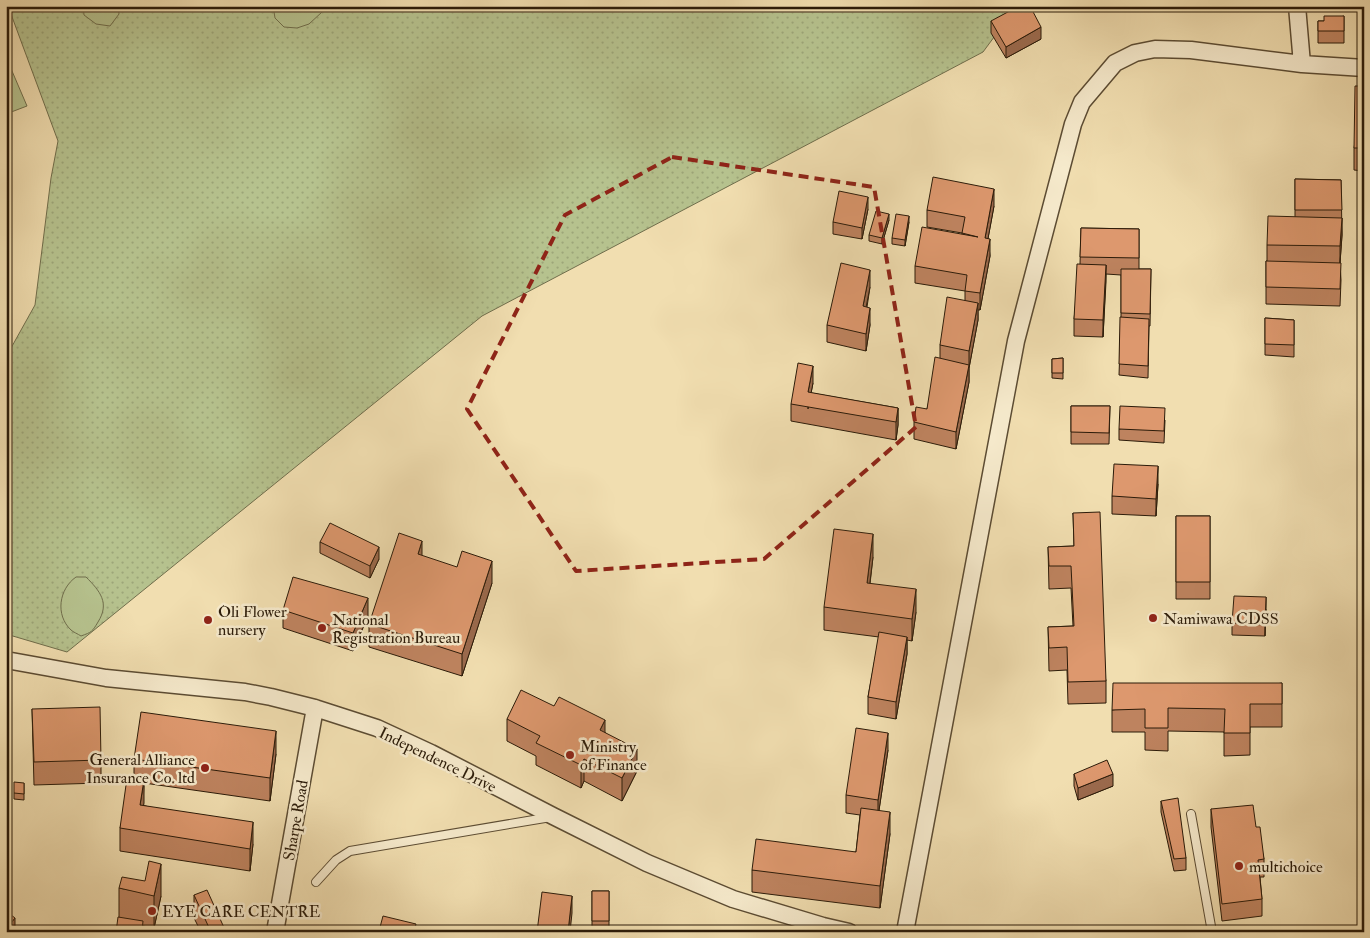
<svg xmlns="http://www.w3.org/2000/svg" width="1370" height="938" font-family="'IM FELL Double Pica',serif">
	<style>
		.grass { fill: url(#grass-dots); stroke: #706e4c }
		.garden { fill: #b6c28e; stroke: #706e4c }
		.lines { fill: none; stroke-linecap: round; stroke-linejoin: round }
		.lane-casing { stroke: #5c4c33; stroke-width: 10 }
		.street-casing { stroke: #5c4c33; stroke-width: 19 }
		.lane { stroke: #f6eacc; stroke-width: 8 }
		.street { stroke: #f6eacc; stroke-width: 16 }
		.wall { fill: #be835f; stroke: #2b1b09 }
		.shaded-wall { fill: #9b6a4d; stroke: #2b1b09 }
		.building { fill: #dd986e; stroke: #2b1b09 }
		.marked { fill: none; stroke: #8f2418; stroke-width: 4; stroke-dasharray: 10 6; stroke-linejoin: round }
		.poi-dot { fill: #8f2418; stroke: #f6eacc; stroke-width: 2 }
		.labels { text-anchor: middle; stroke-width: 5; stroke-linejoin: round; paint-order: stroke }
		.poi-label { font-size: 16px; fill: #2b1b09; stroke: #f6eacc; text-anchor: start }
		.street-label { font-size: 16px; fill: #2b1b09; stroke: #f6eacc }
	</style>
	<defs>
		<pattern id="grass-dots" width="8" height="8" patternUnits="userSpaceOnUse" patternTransform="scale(1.25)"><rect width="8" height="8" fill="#b6c28e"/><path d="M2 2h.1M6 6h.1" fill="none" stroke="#9da679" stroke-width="1.8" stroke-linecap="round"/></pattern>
	</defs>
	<rect width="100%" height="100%" fill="#f1deb0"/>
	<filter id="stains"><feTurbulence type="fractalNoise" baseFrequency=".004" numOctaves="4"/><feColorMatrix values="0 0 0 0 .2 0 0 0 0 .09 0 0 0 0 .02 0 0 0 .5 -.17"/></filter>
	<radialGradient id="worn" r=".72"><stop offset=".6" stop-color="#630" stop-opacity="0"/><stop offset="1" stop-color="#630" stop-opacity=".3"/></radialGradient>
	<path class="grass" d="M8,6H1017L983,52L482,316L67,652L6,634V357L35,305L51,178L58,141Z"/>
	<path class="garden" d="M83,6H118L119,14L110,26L96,24L84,15Z
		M273,6H322V12L309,24L297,28L284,27L275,18Z
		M6,57L27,106L6,114Z
		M76,577H86C100,591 110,603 98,622C92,632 92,632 81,636C78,634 73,632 71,630C55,615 59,589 76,577Z"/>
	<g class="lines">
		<defs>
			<path id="lane" d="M1191,814L1212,932
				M316,882L336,860L350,851L551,817"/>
			<path id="street" d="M1297,6L1302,64
				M6,660L106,678L245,692L271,697L315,708L377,728L431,753L553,816L647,863L733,899L823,926L849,932
				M275,932L315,708
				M905,932L1016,341L1073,124L1082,102L1115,63L1135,53L1155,49L1191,50L1302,64L1364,68"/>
		</defs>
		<use href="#lane" class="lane-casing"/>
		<use href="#street" class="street-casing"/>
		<use href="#lane" class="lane"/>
		<use href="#street" class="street"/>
	</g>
	<path class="wall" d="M1344,16V43H1318V21H1324Z
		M991,21L1041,39L1006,58L991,33Z
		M1364,86V171L1354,170V148Z
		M1362,172H1364V263H1360Z
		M1295,179L1341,180L1342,235L1340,263L1341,280L1340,306L1266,304V261H1267V245L1295,217Z
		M994,206L988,238L990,256L980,310H978V320L969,368V382L956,449L914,439V422L927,409L940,358V345L965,300V291L915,283V266L962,234V233L927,227V210Z
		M868,209L862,239L833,234V222Z
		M889,220L882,244L869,241V235Z
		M909,222L905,246L892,244V238Z
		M1081,228L1139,229V269H1151L1150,326H1149L1148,378L1119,375L1121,317V275L1106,274L1103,337L1074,336V319L1080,264Z
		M1359,264H1364V308H1359Z
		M870,287L867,307L870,325L866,351L827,342V325Z
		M1265,318L1294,320V357L1265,355Z
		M1063,358V379L1052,378V359Z
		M813,383L811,393L898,408V425L896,440L791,421V404Z
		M1071,406H1110L1109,444H1071Z
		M1165,420L1164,443L1119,440V429Z
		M1158,484L1156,516L1112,514V496Z
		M1073,513L1106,681V703L1068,704L1067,670L1049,671L1048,627L1073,626L1071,588L1049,589L1048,547L1074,546Z
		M1176,516H1210V599H1176Z
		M320,542L379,559L370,578L320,553Z
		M422,556L492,583L462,676L369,647V624Z
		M873,557L870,584L916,612L912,641L907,640V654L896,719L868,714V697L879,637L824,630V607Z
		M1266,609L1265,636L1232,635V623Z
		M283,610L368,616L353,651L283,628Z
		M1282,683V727H1250V755L1224,756V732L1168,731V751L1145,750V732H1112V710Z
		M32,709L101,760V783L34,785Z
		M507,719L605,732L637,771L622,801L584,781L581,788L536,765V756L507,741Z
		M888,750L879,810L890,834L880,908L752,892V870L856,852L860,815L846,813V795Z
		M276,754L270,801L144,783L143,805L253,844L250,871L120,851V828L134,779V759Z
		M1074,774L1113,786L1078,800L1074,786Z
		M24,783V800L14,799V793Z
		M1161,801L1186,858V870L1174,871L1161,812Z
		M1211,809L1256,827L1264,859V877H1260L1262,899V916L1222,921L1211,827Z
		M119,888L161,896L154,928L143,926V932L119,918Z
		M592,891H609V932H592Z
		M194,895L226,932H201L194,918Z"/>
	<path class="shaded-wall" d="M1041,27V39L1006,58V47Z
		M994,189V206L985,255V238Z
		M868,197V209L862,239V228Z
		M889,214V220L882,244V238Z
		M909,216V222L905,246V240Z
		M1342,218V235L1340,263V246Z
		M990,239V256L980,310V293Z
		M1106,265V282L1103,337V320Z
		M870,270V287L863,323V306Z
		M978,303V320L969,368V382L956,449V432L969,365V351Z
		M870,308V325L866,351V334Z
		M813,366V383L808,409V392Z
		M898,408V425L896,440V422Z
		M1158,466V484L1156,516V499Z
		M873,534V557L867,606V583Z
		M422,541V564L418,554Z
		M379,547V559L370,578V566Z
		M492,561V583L462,676V654Z
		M916,589V612L912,641V619Z
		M1266,597V609L1265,636V625Z
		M368,598V616L353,651V633Z
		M907,637V654L896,719V702Z
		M605,720V742L600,730Z
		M276,731V754L270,801V778Z
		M888,733V750L878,817V800Z
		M637,749V771L622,801V778Z
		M584,759V781L581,788V765Z
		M1113,774V786L1078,800V788Z
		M144,780V803L140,827V805Z
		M890,812V834L880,908V886Z
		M253,822V844L250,871V849Z
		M161,864V896L154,928V896Z
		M572,896V913L570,932H568Z
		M15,918V932L10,924Z"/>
	<path class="building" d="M1019,6H1030L1041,27L1006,47L991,21Z
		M1324,16H1344V31H1318V21H1324Z
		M1355,86H1364V148H1354Z
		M1362,172H1364V203H1361Z
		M933,177L994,189L985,238L990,239L980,293L965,291L967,275L915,266L922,227L978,237L962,233L965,217L927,210Z
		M1295,179L1341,180L1342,210H1295Z
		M839,191L868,197L862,228L833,222Z
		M876,211L889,214L882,238L869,235Z
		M896,214L909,216L905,240L892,238Z
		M1268,216L1342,218L1340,246L1267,245Z
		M1360,219H1364V246H1360Z
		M1081,228L1139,229V258L1080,257Z
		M1266,261L1341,263L1340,289L1266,287Z
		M841,263L870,270L863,306L870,308L866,334L827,325Z
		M1077,264L1106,265L1103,320L1074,319Z
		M1359,264H1364V291H1359Z
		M1121,269H1151L1150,314L1121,313Z
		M947,297L978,303L969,351L940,345Z
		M1120,317L1149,319L1148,366L1119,364Z
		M1265,318L1294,320V345L1265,344Z
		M935,357L969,365L956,432L914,422L916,407L927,409Z
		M1063,358V373H1052V359Z
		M798,363L813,366L808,392L898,408L896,422L791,404Z
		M1071,406H1110L1109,433L1071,432Z
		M1120,406L1165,408L1164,431L1119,429Z
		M1114,464L1158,466L1156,499L1112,496Z
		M1100,512L1106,681L1068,682L1067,647L1049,648L1048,627L1074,626L1071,566H1049L1048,547L1074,546L1073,513Z
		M1176,516H1210V582H1176Z
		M330,523L379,547L370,566L320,542Z
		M834,529L873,534L867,583L916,589L912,619L824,607Z
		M399,533L422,541L418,554L457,567L462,551L492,561L462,654L369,624Z
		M293,577L368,598L353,633L283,610Z
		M1234,596L1266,597L1265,625L1232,623Z
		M879,632L907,637L896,702L868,697Z
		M1113,683H1282V704H1250V733H1224L1225,709L1168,708V728H1145V709L1112,710Z
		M521,690L554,706L559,697L605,720L600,730L637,749L622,778L584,759L581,765L536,743L540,736L507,719Z
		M100,707L101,760L34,762L32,709Z
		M141,712L276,731L270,778L134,759Z
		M856,728L888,733L878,800L846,795Z
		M1107,760L1113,774L1078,788L1074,774Z
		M127,778L144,780L140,805L253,822L250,849L120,828Z
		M14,782L24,783V794L14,793Z
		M1178,798L1186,858L1174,859L1161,801Z
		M1253,805L1256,827H1260L1264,859L1258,860L1262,899L1222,904L1211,809Z
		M861,808L890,812L880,886L752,870L756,839L856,852Z
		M149,861L161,864L154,896L119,888L122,877L145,881Z
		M207,890L226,932H211L194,895Z
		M592,891H609V921H592Z
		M542,892L572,896L568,932H537Z
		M6,911L15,918L10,924L18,932H6Z
		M383,916L416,924L414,932L379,931Z
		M118,917L143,921L142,932H116Z"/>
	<path class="marked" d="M672,157L874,187L916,427L764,559L576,571L467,409L565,215Z"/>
	<g class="poi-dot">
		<circle cx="1153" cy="618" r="5"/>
		<circle cx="208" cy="620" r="5"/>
		<circle cx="322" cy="628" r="5"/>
		<circle cx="570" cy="755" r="5"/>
		<circle cx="205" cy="768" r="5"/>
		<circle cx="1239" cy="866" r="5"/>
		<circle cx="152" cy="911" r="5"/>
	</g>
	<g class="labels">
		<g class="poi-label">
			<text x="218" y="617">Oli Flower<tspan x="218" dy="18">nursery</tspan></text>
			<text x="1163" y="624">Namiwawa CDSS</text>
			<text x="332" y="625">National<tspan x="332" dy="18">Registration Bureau</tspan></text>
			<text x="580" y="752">Ministry<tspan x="580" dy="18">of Finance</tspan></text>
			<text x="195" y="765" text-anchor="end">General Alliance<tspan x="195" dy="18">Insurance Co. ltd</tspan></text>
			<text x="1249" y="872">multichoice</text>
			<text x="162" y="917">EYE CARE CENTRE</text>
		</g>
		<g class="street-label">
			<text transform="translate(438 759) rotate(26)" y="6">Independence Drive</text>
			<text transform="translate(295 820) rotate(-80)" y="6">Sharpe Road</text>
		</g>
	</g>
	<rect width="1370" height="938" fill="none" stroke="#f1deb0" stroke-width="25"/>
	<rect x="8" y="8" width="1355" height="923" fill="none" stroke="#2b1b09" stroke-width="2.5"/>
	<rect x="12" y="12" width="1345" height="913" fill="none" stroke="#2b1b09"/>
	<rect width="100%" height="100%" filter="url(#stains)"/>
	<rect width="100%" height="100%" fill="url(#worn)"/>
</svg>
